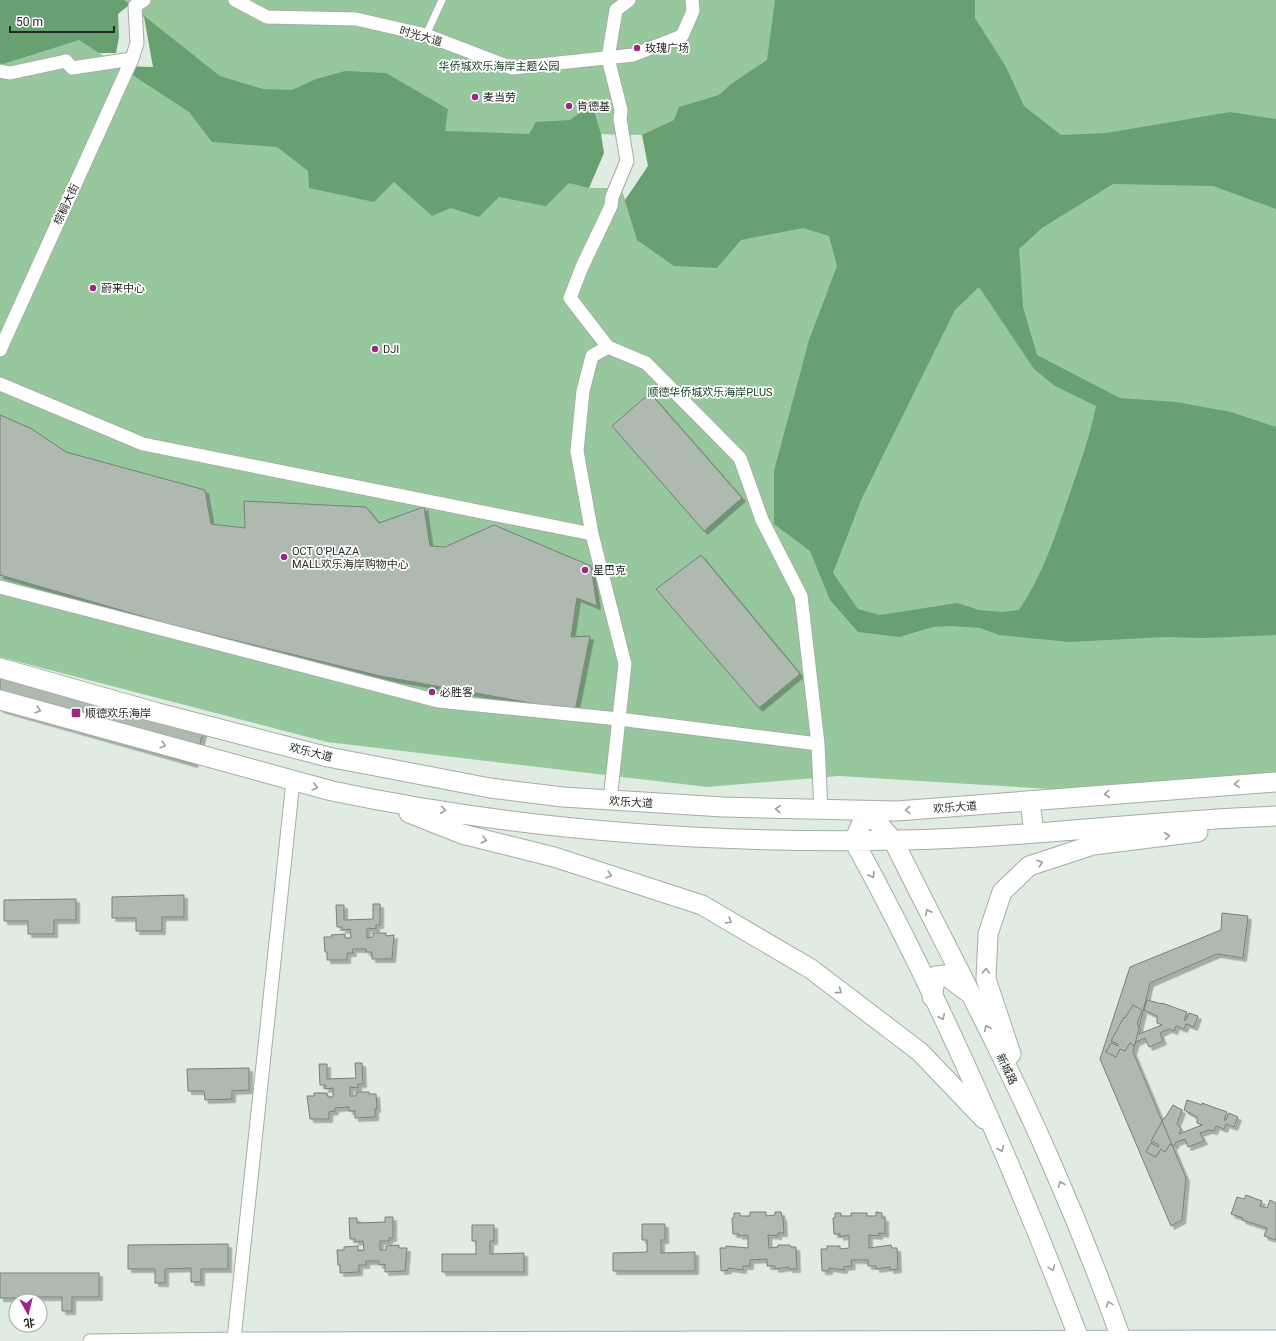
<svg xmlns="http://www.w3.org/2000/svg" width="1276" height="1341" font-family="Roboto,'Noto Sans SC',sans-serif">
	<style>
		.green { fill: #97c89d }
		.water { fill: #69a072; fill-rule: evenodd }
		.pier { fill: #e0ebe1 }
		.building { fill: #aeb9af; stroke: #778178; filter: url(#shadow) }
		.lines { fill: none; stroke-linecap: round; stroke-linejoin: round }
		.lane-casing { stroke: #a3aea4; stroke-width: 9 }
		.street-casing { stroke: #a3aea4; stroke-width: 15 }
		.secondary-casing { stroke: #a3aea4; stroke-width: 21 }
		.lane { stroke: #fff; stroke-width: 7 }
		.street { stroke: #fff; stroke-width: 13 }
		.secondary { stroke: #fff; stroke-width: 19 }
		.oneway { stroke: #9c9e9c }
		.poi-dot { fill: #992887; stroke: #fff; stroke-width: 1.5 }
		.labels { text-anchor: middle; stroke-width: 3.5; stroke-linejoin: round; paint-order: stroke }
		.street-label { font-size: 11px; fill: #242824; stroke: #fff }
		.poi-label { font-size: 11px; fill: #242824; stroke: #fff; text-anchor: start }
		.park-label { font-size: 11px; fill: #113b1b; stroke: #fff }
	</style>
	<defs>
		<filter id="shadow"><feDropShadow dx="3.5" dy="3.5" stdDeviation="0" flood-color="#0004"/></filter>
	</defs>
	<rect width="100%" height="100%" fill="#e0ebe1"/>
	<path class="green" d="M0,0H1276V777L1066,790L839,776L707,787L327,742L0,657Z"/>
	<path class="water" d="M0,0H124L220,76L263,89L292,90L316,79L345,71L386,73L448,109L445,131L529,134L536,122L570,120L592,104L601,134L642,135L674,120L679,107L719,95L731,84L767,60L775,0H975V18L1006,67L1024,106L1061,135L1106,133L1230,112L1276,119V209L1213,186L1113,184L1042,228L1019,249L1023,307L1037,355L1120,398L1176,402L1231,412L1276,427V635L1204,638L1165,637L1069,642L999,635L980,628L952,626L933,627L899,637L858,632L830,600L810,551L774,524V471L809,340L837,266L829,236L803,228L741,240L717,268L674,266L637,240L621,188H589L569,183L546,206L499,197L479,217L451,208L432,216L394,182L374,202L309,188L308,171L277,147L212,142L189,112L79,40L0,65ZM979,287L1034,369L1055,386L1096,406C1090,437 1079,466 1069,496C1055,536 1043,575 1019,610L1002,612L979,610L957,603L880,615L858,609L833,573L862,498L955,310Z"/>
	<path class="pier" d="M129,5L144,17L153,67L119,66L99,53H116L119,37L118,14Z
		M601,134L642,135L648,166L625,200L621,188H589L604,153Z"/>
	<path class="building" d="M650,393L742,498L704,531L612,426Z
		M0,415L32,429L66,452L205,490L211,524L245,528L244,501L366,507L379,523L424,507L430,546L445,547L494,525L591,566L597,606L577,598L571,637L590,636L575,711L380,676L172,625L0,575Z
		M701,555L800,674L759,708L656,589Z
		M0,672L204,730L194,764L0,709Z
		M184,895V917H162V931H136V918H112V897Z
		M76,899V920H54V934H28V921H4V900Z
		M373,904H380V925H376V929L367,928V938L373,937V933H386V936L394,935L392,959H372V952H366V949H352L353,953H347V960H327V952H325L324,937H332L331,935L345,934V938H351L350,929L342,930V927H337L336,905H344V920L373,919Z
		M1222,913L1248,916L1243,958L1217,954L1150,983L1133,1052L1186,1178L1182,1220L1171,1226L1100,1059L1130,967L1221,930Z
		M1147,1000L1162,1004V1003L1187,1012L1184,1020H1186L1189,1013L1198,1016L1194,1027L1186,1024L1184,1029L1176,1026L1174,1031L1169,1029L1160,1033L1163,1041L1149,1047L1145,1038L1136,1042L1134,1046L1130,1043L1125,1051L1120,1049L1116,1057L1106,1052L1111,1043L1118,1046V1044L1111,1041L1124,1017L1125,1018L1133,1005L1142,1010L1137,1024L1141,1029L1139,1034L1162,1025L1157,1023V1016L1144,1010Z
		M355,1063H362L363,1084H358V1088L350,1087V1096H356V1092H369V1094H376L377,1109H375V1117L355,1118V1111H349V1107L335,1108V1111L329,1112V1119H310L307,1096H314V1093H327L328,1097H333V1088L325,1089V1085H320L319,1064H327V1079L356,1078Z
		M249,1068V1090L232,1091V1099L205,1100L204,1091H188L187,1069Z
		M1187,1100L1202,1105V1103L1227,1112L1224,1120H1226L1229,1113L1238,1117L1234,1127L1226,1124L1224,1129L1216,1126L1214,1131L1209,1130L1200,1133L1204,1141L1188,1147L1185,1139L1176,1142L1174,1146L1170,1144L1165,1152L1161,1149L1156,1157L1146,1152L1151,1143L1158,1147L1159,1145L1151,1141L1164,1118H1165L1173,1105L1182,1110L1177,1124L1181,1129L1179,1134L1202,1125L1197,1123V1117L1184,1110Z
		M1246,1195L1262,1201L1260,1206L1267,1208L1270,1200L1276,1203V1240L1264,1236L1267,1228L1242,1220L1243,1218L1231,1214L1237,1197L1244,1199Z
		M750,1212H766V1216L775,1215V1212H781L782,1217H783L784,1233H778V1236L768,1235L769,1248L778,1247V1245H790L791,1247H796L797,1269H789V1267L775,1269V1266H767V1259L750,1260V1266H743V1270L728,1268V1270L721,1271L720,1248H726V1246L748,1248V1235L739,1236V1234H733L732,1218H734V1213H740V1216H750Z
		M876,1212L882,1213V1218H885V1234L879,1233V1236L869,1235V1248L891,1245L892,1248H897L898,1269L890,1270V1267L876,1269V1266H868V1260H851L852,1266L844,1267V1270L829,1268V1271H822L821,1249H827V1246H840V1249L849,1248V1235L840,1237V1234H834L833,1218H835V1213H841V1216H851V1213H867V1216H876Z
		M385,1217H393V1238H389V1241H380V1250H386V1246L399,1245V1248H407L405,1271L385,1272V1264L379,1265V1261H366V1265H359V1272L340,1273V1265H338L337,1250H344V1247L358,1246V1251L364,1250L363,1241L355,1242V1239H350L349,1218H357V1223L385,1222Z
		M642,1224H665V1240H661V1253L695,1252V1271H613V1253L647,1252V1240H642Z
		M472,1225H494V1241H490V1254L524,1253V1272H442V1254H476V1241H472Z
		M228,1244V1269H201V1282H191V1268L165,1269V1283H155V1269H128V1245Z
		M0,1273H99V1297H72V1311H62V1297H36V1301H26V1298H0Z"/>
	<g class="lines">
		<defs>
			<path id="lane" d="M426,35L442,0"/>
			<path id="street" d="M235,0L267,17L356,19L426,35L512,68L633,55L682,36L693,11L692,0
				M0,71L10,73L66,61L72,68L132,59
				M608,347L570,298L582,267L611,206L612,197L627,161L620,119L621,110L608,58L616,10L629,0
				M0,350L132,59L137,43L135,6L144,0
				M0,384L143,444L592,534
				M0,587L438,701L619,719L818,744
				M610,800L625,664L592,534L577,451L583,391L592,356L608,347L646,363L740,458L762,520L801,596L818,744L821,811
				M234,1339L293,781
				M90,1341L234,1339L1276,1337"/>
			<path id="secondary" d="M0,668L158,713L328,757L490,788L563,797L723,807L897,811L1276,782
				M0,700L332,791C518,830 711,844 901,840C1026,838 1151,820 1276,816
				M1030,801L1034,833
				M409,813L462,834L554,857L702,905L811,969L920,1052L984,1119
				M932,997L936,976L945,975L966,991
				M1011,1054L986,979L988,934L1002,892L1029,866L1093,845L1198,832
				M1080,1341C1015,1171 942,1001 854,841L867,811L893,840C947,949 1005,1056 1053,1167C1078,1224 1101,1282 1122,1341"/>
		</defs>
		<use href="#lane" class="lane-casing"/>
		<use href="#street" class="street-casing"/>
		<use href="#secondary" class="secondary-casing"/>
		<use href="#lane" class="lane"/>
		<use href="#street" class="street"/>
		<use href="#secondary" class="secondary"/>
	</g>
	<defs><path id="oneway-chevron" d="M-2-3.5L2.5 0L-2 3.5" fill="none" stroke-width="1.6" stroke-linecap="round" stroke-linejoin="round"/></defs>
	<g class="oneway">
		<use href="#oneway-chevron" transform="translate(38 710) rotate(16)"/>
		<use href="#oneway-chevron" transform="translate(163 745) rotate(16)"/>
		<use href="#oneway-chevron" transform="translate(1237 784) rotate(176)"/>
		<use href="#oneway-chevron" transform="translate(315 787) rotate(15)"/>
		<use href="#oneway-chevron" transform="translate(1107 794) rotate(174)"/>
		<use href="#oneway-chevron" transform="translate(778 809) rotate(-178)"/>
		<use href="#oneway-chevron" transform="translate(443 810) rotate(8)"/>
		<use href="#oneway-chevron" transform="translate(908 810) rotate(176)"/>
		<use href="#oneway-chevron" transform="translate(1167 836) rotate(-7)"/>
		<use href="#oneway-chevron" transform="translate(484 840) rotate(14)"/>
		<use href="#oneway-chevron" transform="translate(1040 863) rotate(-19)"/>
		<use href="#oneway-chevron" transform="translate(609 875) rotate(18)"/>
		<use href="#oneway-chevron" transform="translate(872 875) rotate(61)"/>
		<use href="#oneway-chevron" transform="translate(928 912) rotate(-117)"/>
		<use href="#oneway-chevron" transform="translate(729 921) rotate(31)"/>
		<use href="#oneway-chevron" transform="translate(986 971) rotate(-88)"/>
		<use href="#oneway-chevron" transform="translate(839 991) rotate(37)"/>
		<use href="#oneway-chevron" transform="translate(942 1017) rotate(64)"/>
		<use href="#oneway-chevron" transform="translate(987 1028) rotate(-116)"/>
		<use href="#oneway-chevron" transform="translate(1001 1149) rotate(67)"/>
		<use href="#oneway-chevron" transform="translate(1061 1184) rotate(-113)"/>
		<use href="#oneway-chevron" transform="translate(1052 1268) rotate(70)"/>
		<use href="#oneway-chevron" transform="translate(1109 1304) rotate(-110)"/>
	</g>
	<g class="poi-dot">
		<circle cx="637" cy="48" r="4"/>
		<circle cx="475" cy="97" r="4"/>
		<circle cx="569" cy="106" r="4"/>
		<circle cx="93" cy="288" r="4"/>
		<circle cx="375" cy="349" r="4"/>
		<circle cx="284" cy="557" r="4"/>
		<circle cx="585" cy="570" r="4"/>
		<circle cx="432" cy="692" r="4"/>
		<rect x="71" y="708" width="10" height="10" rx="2"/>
	</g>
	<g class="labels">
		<g class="street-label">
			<text transform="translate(421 36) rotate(16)" y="4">时光大道</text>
			<text transform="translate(66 204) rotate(-65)" y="4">棕榈大街</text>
			<text transform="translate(311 752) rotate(14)" y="4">欢乐大道</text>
			<text transform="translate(631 802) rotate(4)" y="4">欢乐大道</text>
			<text transform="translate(955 807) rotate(-4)" y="4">欢乐大道</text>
			<text transform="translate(1007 1069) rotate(64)" y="4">新城路</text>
		</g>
		<g class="poi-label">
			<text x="645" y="52">玫瑰广场</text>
			<text x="483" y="101">麦当劳</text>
			<text x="577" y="110">肯德基</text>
			<text x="101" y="292">蔚来中心</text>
			<text x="383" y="353">DJI</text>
			<text x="292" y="555">OCT O'PLAZA<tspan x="292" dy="13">MALL欢乐海岸购物中心</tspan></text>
			<text x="593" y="574">星巴克</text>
			<text x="440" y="696">必胜客</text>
			<text x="85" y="717">顺德欢乐海岸</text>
		</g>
		<g class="park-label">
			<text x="499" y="70">华侨城欢乐海岸主题公园</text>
			<text x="710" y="396">顺德华侨城欢乐海岸PLUS</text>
		</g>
	</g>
	<g transform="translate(28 1313) rotate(172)"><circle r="19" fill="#ffffff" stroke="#a7a9a7"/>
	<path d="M0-3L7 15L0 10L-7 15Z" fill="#992887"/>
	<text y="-6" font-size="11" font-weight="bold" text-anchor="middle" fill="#242824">北</text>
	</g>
	<path d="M10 26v6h104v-6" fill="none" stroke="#242824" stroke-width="2"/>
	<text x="16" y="26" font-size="12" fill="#242824" stroke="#ffffff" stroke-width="3" paint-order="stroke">50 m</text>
</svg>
